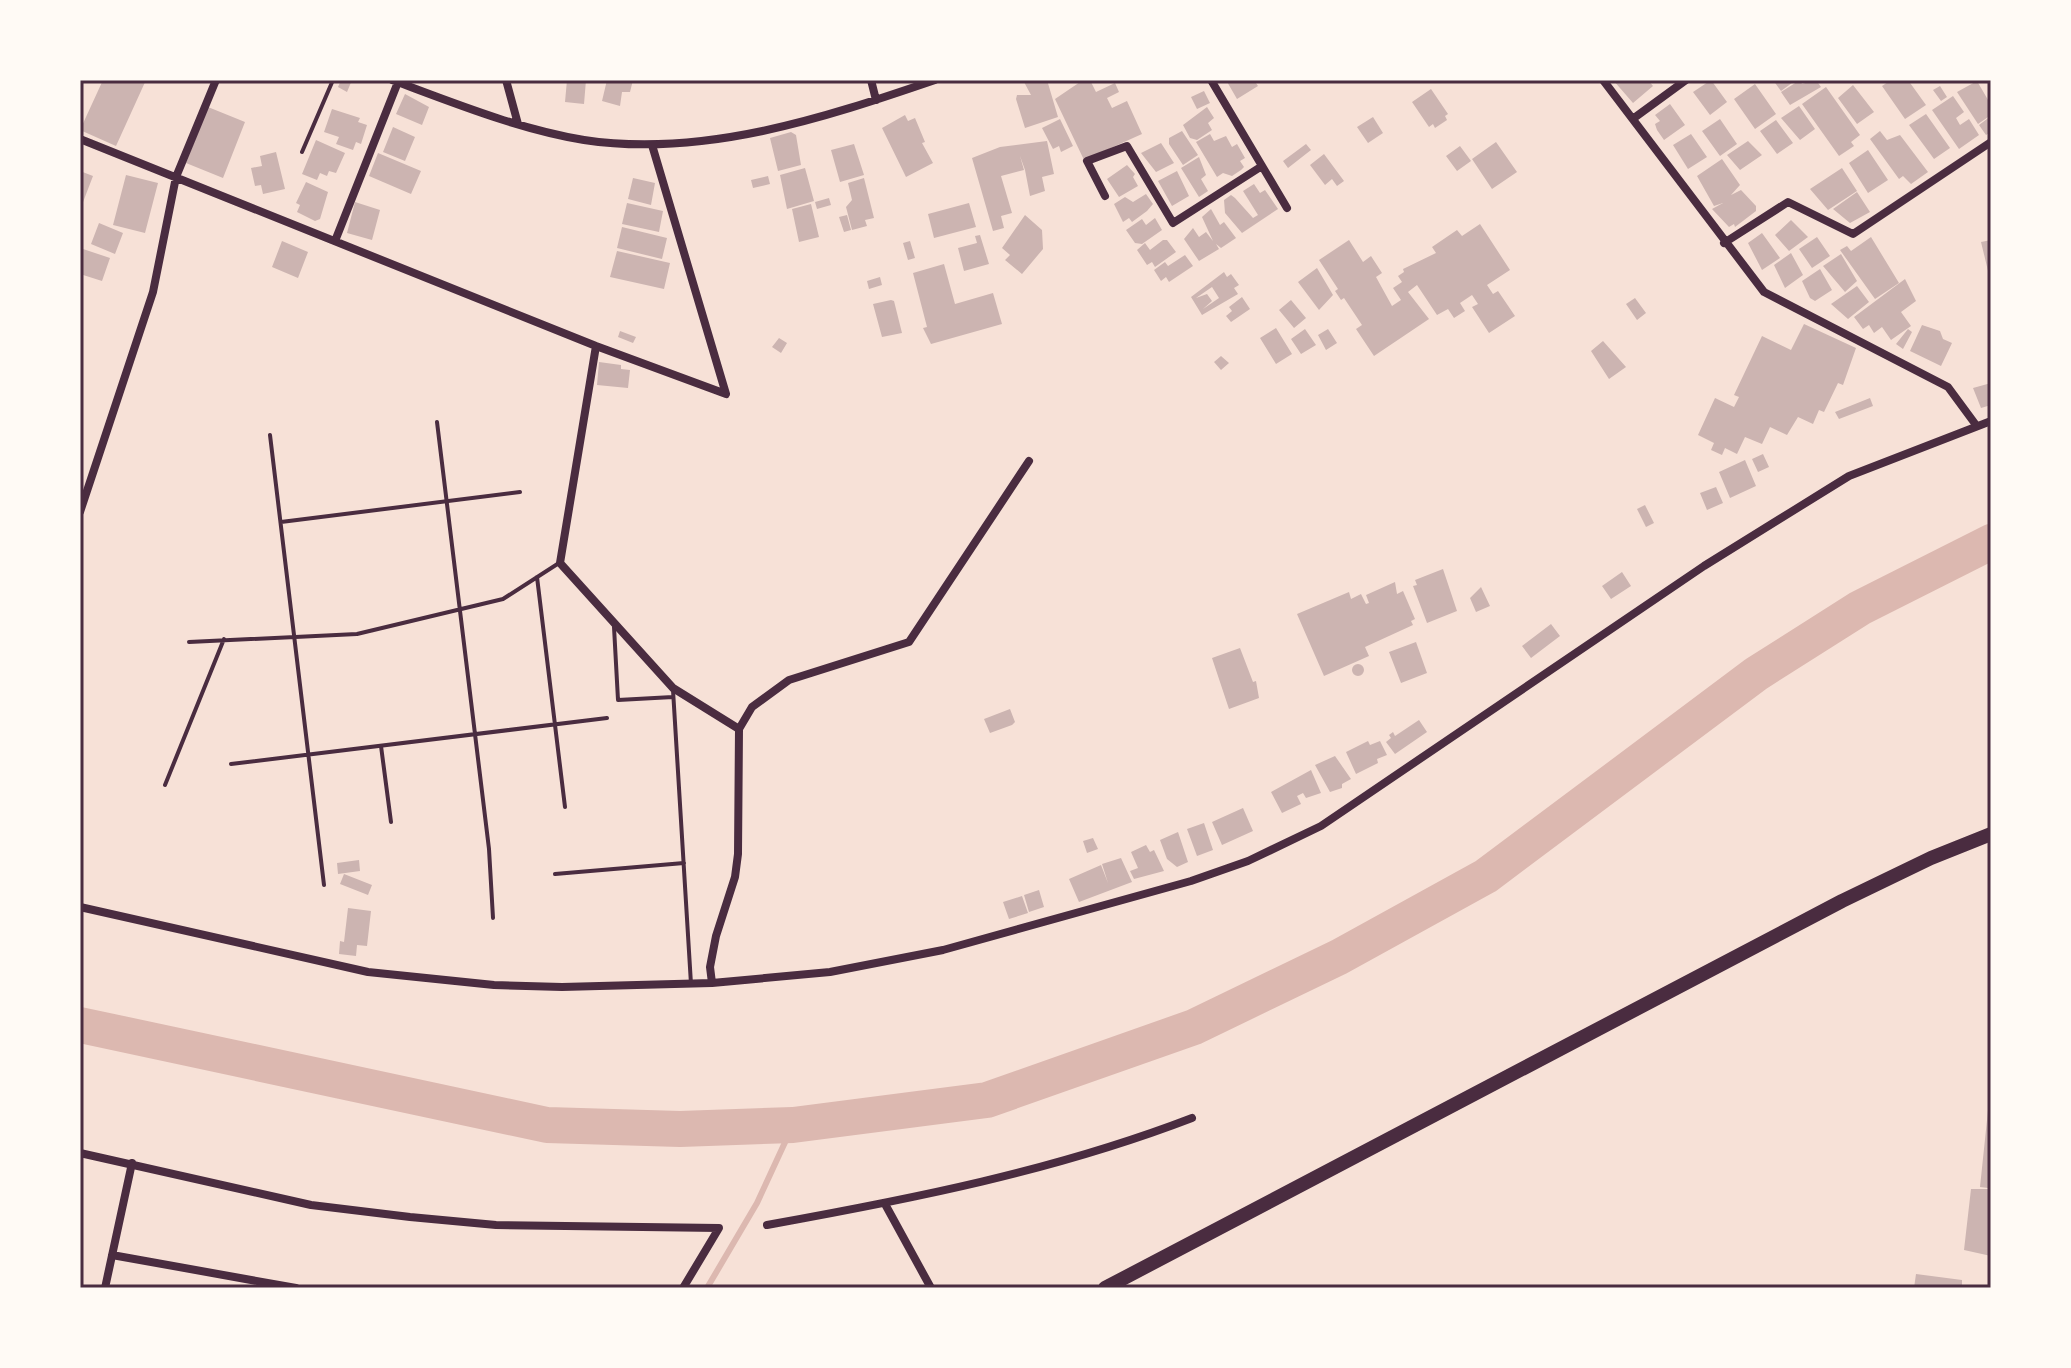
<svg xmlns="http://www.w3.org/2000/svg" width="2071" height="1368" font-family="Cabin,sans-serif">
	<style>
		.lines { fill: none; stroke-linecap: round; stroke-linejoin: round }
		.stream { stroke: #dcb8b0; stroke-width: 6 }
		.river { stroke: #dcb8b0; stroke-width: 36 }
		.building { fill: #ccb4b1; fill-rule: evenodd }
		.service { stroke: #4a2c40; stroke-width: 4 }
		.minor { stroke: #4a2c40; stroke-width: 8 }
		.primary { stroke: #4a2c40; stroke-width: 14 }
		.neatline { fill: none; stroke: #4a2c40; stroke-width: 3 }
	</style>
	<rect width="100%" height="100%" fill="#f7e1d7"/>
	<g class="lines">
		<path class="stream" d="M707,1288L757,1203L793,1125"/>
		<path class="river" d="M80,1025L547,1125L680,1129L793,1125L987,1100L1194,1027L1339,957L1486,876L1756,674L1860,608L1991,542"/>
	</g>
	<path class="building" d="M103,80H146L116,146L80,130Z
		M341,80H352L347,92L338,87Z
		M567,80H586L584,104L565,102Z
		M607,80H633L630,92H622L620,106L602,101Z
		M1027,80H1047L1058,117L1025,128L1016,99L1017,95H1031L1024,82Z
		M1083,80L1091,82L1096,92L1115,83L1119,92L1107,98L1112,108L1127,101L1142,134L1084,160L1055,99Z
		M1226,80H1254L1258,86L1237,99Z
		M1613,80H1648L1653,86L1633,103Z
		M1711,80L1727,102L1710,115L1693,92Z
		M1773,80H1796L1781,91Z
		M1800,80L1802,84L1816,80L1821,87L1790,105L1781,92Z
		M1891,80H1908L1926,105L1905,119L1882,86Z
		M1977,81L1991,105V115L1978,124L1957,92Z
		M1755,84L1776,114L1755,129L1734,99Z
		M1853,85L1874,112L1857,124L1838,98Z
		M1940,86L1947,97L1941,101L1933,90Z
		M1826,87L1860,135L1851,142L1854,146L1839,156L1802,104Z
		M1431,89L1448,114L1445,116L1447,120L1435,128L1433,124L1429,127L1412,102Z
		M1204,91L1210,103L1197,109L1191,97Z
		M405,94L429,107L422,125L396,114Z
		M1953,96L1964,112L1956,118L1960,125L1969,119L1979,135L1959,149L1932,110Z
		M1670,104L1685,125L1664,140L1657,130L1655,124L1660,121L1655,115Z
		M1799,106L1815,129L1800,140L1781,118Z
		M208,107L245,122L223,178L186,163Z
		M1207,107L1214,118L1208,123L1212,130L1197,140L1190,138L1183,125Z
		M332,109L360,118L358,122L367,125L361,144L356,142L353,150L336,144L339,137L324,132Z
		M1926,114L1950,148L1934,159L1909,125Z
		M905,115L908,121L915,118L925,142L922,143L933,163L906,177L882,128Z
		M1991,116V132L1986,135L1979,125Z
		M1373,117L1383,133L1368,143L1357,127Z
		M1060,119L1073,146L1061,152L1059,146L1053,149L1042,128Z
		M1720,119L1737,144L1720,156L1702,131Z
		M1776,120L1793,143L1777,154L1760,131Z
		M393,127L415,137L405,161L383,152Z
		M1182,131L1198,155L1183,165L1169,144V138Z
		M1880,131L1887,140L1900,135L1928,172L1911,184L1903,176L1899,179L1870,139Z
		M791,132L796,135L801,165L778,171L770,138Z
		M1210,134L1214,141L1226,136L1232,147L1237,144L1245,158L1240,161L1244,167L1241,170L1232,176L1223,173L1217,177L1196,142Z
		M1691,134L1707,157L1688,169L1673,145Z
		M316,140L345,153L336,173L329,171L327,176L320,173L317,180L302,174Z
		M1047,141L1054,174L1042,177L1045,191L1030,196L1025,170L1020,156L1024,170L1001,176L1012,213L1001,216L1004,228L993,231L972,158L1000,147Z
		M1748,141L1762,155L1740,170L1727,155Z
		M1496,142L1517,172L1492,189L1472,159Z
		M1161,143L1174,163L1156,172L1141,153Z
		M854,144L864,175L840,182L831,150Z
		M1306,144L1311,150L1288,168L1283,161Z
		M1460,146L1471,161L1457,171L1446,156Z
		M1868,150L1888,180L1868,193L1849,163Z
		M276,152L285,189L263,194L261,185L255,186L251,168L262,166L260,156Z
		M378,153L421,171L411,194L369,176Z
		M1324,154L1344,181L1337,186L1332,179L1325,185L1310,165Z
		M1199,157L1206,175L1201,179L1208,191L1199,197L1181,168Z
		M1722,159L1740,185L1731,195L1741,190L1756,206V211L1735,227L1734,224L1729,227L1712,209L1723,203L1714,206L1697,176Z
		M1127,165L1135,174L1133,177L1138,186L1119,197L1107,179Z
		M805,168L814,201L787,209L780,175Z
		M1842,168L1857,191L1828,210L1810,189Z
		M80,171L93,176L80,210Z
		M1177,171L1189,196L1172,206L1158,181Z
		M126,175L158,183L145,233L113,225Z
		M768,176L770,184L753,188L751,180Z
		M633,178L655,183L651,205L628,199Z
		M864,178L874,218L865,220L867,226L852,230L846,207L852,200L848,183Z
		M306,182L328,192L320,219L315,221L297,212L300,205L296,203Z
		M1254,184L1260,193L1265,190L1278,209L1242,233L1225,213L1224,200L1231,195L1235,198L1253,218L1258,215L1243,191Z
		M1857,192L1870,212L1850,223L1833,209Z
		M1146,194L1153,204L1147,211L1132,222L1129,218L1123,222L1114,204L1125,197L1133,202Z
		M829,198L831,205L817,209L815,202Z
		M355,202L380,210L372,240L347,233Z
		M627,203L663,211L659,232L622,224Z
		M969,203L976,227L934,238L928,214Z
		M811,204L819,237L799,242L792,209Z
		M1211,209L1220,225L1224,222L1236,238L1221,248L1216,244L1219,249L1199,261L1184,239L1193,228L1199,237L1206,232L1213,241L1202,217Z
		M847,215L851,230L844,232L839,217Z
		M1025,215L1042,230L1043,249L1022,274L1005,260L1010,255L1002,248Z
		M1155,218L1162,230L1142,244L1135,243L1126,230L1142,219L1146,225Z
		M1791,220L1808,237L1789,251L1775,235Z
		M99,223L123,233L115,254L91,244Z
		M1480,224L1510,270L1487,285L1493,294L1498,291L1515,316L1489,333L1472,307L1478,304L1472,295L1460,303L1465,311L1454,318L1448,309L1437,315L1417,285L1408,292L1429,319L1374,356L1356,329L1362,325L1344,298L1341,300L1335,291L1338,289L1319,260L1349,240L1363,262L1371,256L1382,273L1376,277L1392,306L1401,300L1393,288L1402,282L1398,276L1404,272L1403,269L1436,253L1432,247L1457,230L1462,236Z
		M622,227L667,238L662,259L617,248Z
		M1762,233L1780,258L1762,270L1748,243Z
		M980,235L989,264L964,271L958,248L977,243L975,236Z
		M1817,237L1830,256L1812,268L1799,249Z
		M1871,237L1899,283L1875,299L1840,250L1847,246L1851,251Z
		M1163,240H1167L1176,252L1155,267L1152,262L1147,265L1137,250L1145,243L1150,250Z
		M1991,240V279H1990L1981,242Z
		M282,241L308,252L298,278L272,267Z
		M910,241L915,258L908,260L903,243Z
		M80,248L110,258L102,281L80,274Z
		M617,251L670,263L664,289L610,277Z
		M1791,253L1803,275L1785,288L1774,265Z
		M1841,254L1857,281L1845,292L1823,266Z
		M1185,255L1193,266L1169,282L1166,277L1161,281L1154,270L1165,262L1168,266Z
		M944,264L955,304L993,293L1002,324L931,344L923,328L927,327L913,273Z
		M1317,268L1333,295L1319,310L1298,282Z
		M1820,269L1832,290L1815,301L1810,298L1802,281Z
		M1224,272L1227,277L1231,274L1239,285L1234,288L1238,294L1202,315L1191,297ZM1212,287L1219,298L1203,309L1212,301L1207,294L1196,298Z
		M880,277L882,285L869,289L867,281Z
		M1905,279L1916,301L1901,312L1911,326L1891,340L1882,327L1874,333L1869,325L1863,329L1854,317Z
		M1857,286L1869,302L1848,319L1831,304Z
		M1242,297L1250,309L1231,322L1226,316L1232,311L1229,307Z
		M1635,298L1646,313L1637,320L1626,304Z
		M891,300L894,301L902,333L882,337L873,304Z
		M1291,300L1306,318L1294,328L1279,310Z
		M1804,324L1856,348L1843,385L1838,383L1824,412L1819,410L1813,424L1798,417L1787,435L1770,427L1762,444L1745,437L1737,454L1725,448L1722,455L1711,450L1714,443L1698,435L1715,398L1734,407L1739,397L1734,395L1762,336L1791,350Z
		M1922,325L1940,331L1943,339L1952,343L1941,366L1910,351Z
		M1276,328L1292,354L1276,364L1260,338Z
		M1305,329L1316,345L1301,354L1291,339Z
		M1328,329L1337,343L1326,350L1318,335Z
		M1908,329L1912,332L1903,349L1896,344Z
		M620,331L636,337L633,343L618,337Z
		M779,338L787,343L781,353L772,347Z
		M1603,341L1626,367L1609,379L1591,351Z
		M1221,356L1229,363L1221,370L1214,362Z
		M599,362L621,365V369L630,370L628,388L597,385Z
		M1991,383V405L1981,408L1973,388Z
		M1870,398L1873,406L1839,419L1835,412Z
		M1763,454L1769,467L1758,472L1752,459Z
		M1745,460L1756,486L1730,498L1719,472Z
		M1716,487L1723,503L1707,510L1700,493Z
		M1645,505L1654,523L1646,527L1637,509Z
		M1443,569L1457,611L1427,623L1413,586L1417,585L1415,580Z
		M1622,572L1631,586L1611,599L1602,586Z
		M1395,582L1397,594L1403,591L1415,619L1411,621L1413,625L1365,647L1369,656L1324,676L1297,614L1349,592L1351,599L1361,594L1366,604L1369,603L1366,595Z
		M1481,587L1490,606L1476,612L1470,598Z
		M1551,624L1560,636L1531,658L1522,646Z
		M1416,642L1427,673L1401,683L1389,652Z
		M1240,648L1253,682L1256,681L1259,698L1229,709L1212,658Z
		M1352 670a6 6 0 1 1 12 0a6 6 0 1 1-12 0Z
		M1010,709L1015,722L1012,725L990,733L984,719Z
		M1419,720L1427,732L1395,754L1386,742L1391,738L1389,735L1393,732L1395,736Z
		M1368,741L1370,745L1380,741L1387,755L1377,759L1378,763L1356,774L1346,752Z
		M1335,756L1351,779L1342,784V788L1330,792L1315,765Z
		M1311,770L1321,793L1306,798L1303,793L1297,796L1301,804L1282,813L1271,792Z
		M1243,808L1253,831L1222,845L1212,822Z
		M1204,823L1213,850L1197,856L1187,829Z
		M1178,832L1188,862L1177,867L1167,859L1160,840Z
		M1093,838L1098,849L1087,853L1083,841Z
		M1146,845L1150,852L1154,850L1164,871L1134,879L1130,871L1138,868L1131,852Z
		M1121,858L1132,882L1079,902L1069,879L1101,865L1108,883L1102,864Z
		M359,860L360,871L338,874L337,863Z
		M344,874L372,885L368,895L340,884Z
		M1039,890L1044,907L1029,912L1024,895Z
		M1022,896L1028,913L1009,919L1003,902Z
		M348,908L371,911L367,946L357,945L356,956L339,954L340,941L344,942Z
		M1989,1101L1991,1159L1988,1188L1980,1187Z
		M1971,1189H1991V1256L1964,1250Z
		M1916,1274L1962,1280V1288H1914Z"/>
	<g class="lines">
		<path class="service" d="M302,152L333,80
			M437,422L489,849L493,918
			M270,435L324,885
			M281,522L520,492
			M537,577L565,807
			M614,627L618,700L673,697
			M189,642L357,634L503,599L559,563
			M673,690L691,984
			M381,746L391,822
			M231,764L607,718
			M165,785L224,639
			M555,874L684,863"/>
		<path class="minor" d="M392,80C454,103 518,129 584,140C703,158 824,118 935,80
			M506,80L518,124
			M871,80L876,100
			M1211,80L1287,208
			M1603,80L1764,292L1948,387L1976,425
			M1634,118L1686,80
			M80,139L596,346L726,394L652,145
			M1105,196L1087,161L1127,146L1173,223L1262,166
			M335,241L398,82
			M1724,243L1788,202L1853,234L1991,142
			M596,346L560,563L673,688L739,729
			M80,512L153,292L176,177L216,80
			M80,907L368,972L494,985L562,987L712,983L830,972L943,950L1191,881L1248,861L1321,826L1704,566L1849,476L1991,421
			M712,983L710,967L716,936L735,877L738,854L739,729L752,707L789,680L909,642L1029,461
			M80,1153L311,1205L410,1217L496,1225L719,1228L683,1288
			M885,1204L931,1288
			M767,1225C911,1199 1054,1171 1192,1118
			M112,1255L296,1288
			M105,1288L132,1163"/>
		<path class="primary" d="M1105,1288L1842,901L1931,858L1991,834"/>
	</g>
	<rect width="2071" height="1368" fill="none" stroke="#fffaf5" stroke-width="164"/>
	<rect x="82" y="82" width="1907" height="1204" class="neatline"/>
</svg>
